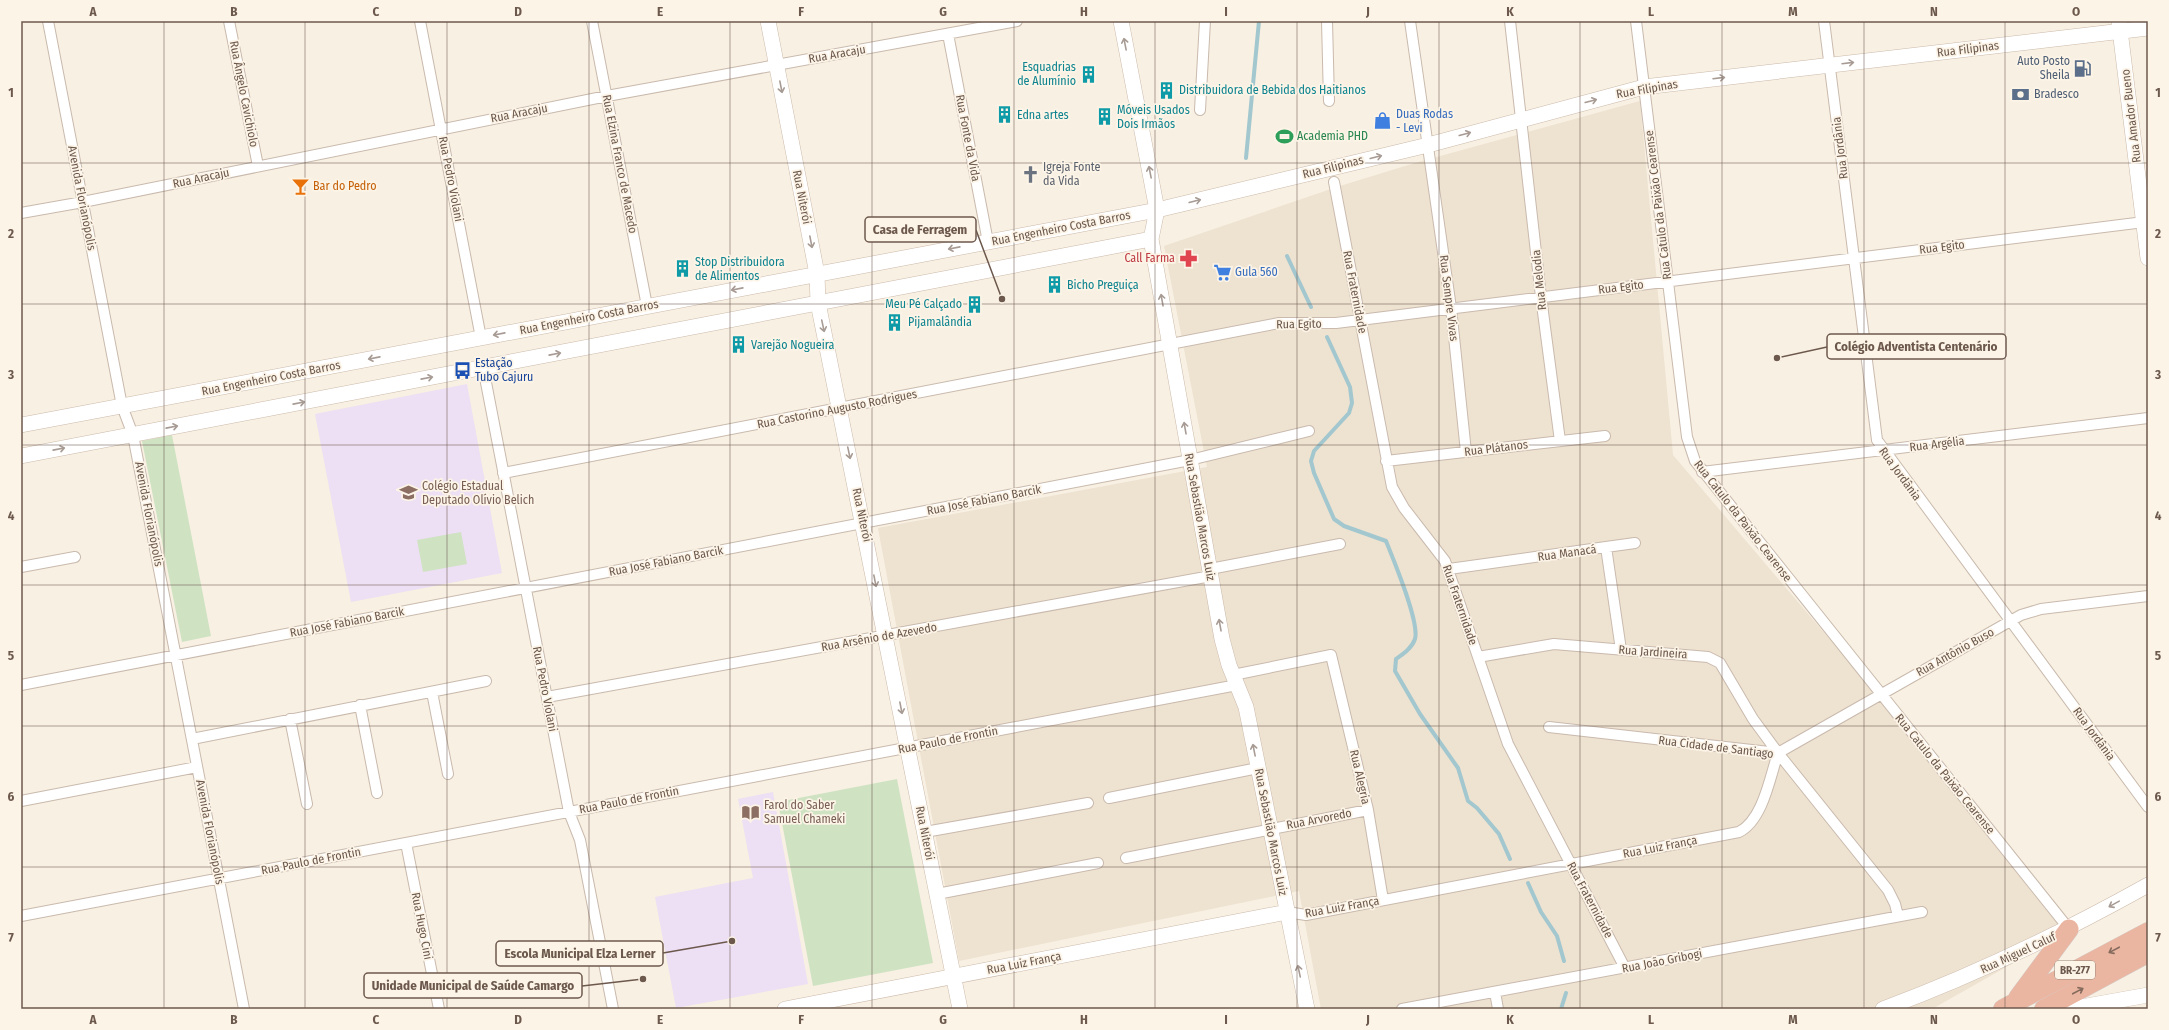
<svg xmlns="http://www.w3.org/2000/svg" width="2169" height="1030" font-family="'Fira Sans Condensed',sans-serif">
	<style>
		.residential { fill: #eee2d1 }
		.education { fill: #eddff4 }
		.green { fill: #cfe3c3 }
		.lines { fill: none; stroke-linecap: round; stroke-linejoin: round }
		.stream { stroke: #a2c7ce; stroke-width: 4 }
		.street-casing { stroke: #c9baad; stroke-width: 12 }
		.secondary-casing { stroke: #ccbaab; stroke-width: 16 }
		.highway-casing { stroke: #d6d0cd; stroke-width: 20 }
		.street { stroke: #fff; stroke-width: 10 }
		.secondary { stroke: #fff; stroke-width: 15 }
		.highway { stroke: #eab5a1; stroke-width: 19 }
		.oneway { stroke: #a79b94 }
		.oneway2 { stroke: #856b5d }
		.grid { fill: none; stroke: #6c584c; stroke-width: 1; stroke-opacity: 0.55 }
		.labels { text-anchor: middle; stroke-width: 3.5; stroke-linejoin: round; paint-order: stroke }
		.shield { fill: #fcf4e7; stroke: #97877a; stroke-width: 1 }
		.shield-label { font-size: 11px; font-weight: bold; fill: #6c584c }
		.street-label { font-size: 12px; fill: #6c584c; stroke: #fcf4e7 }
		.service-label { font-size: 12px; fill: #4e5e75; stroke: #fcf4e7; text-anchor: end }
		.culture-label { font-size: 12px; fill: #0d838f; stroke: #fcf4e7; text-anchor: start }
		.shop-label { font-size: 12px; fill: #366cbe; stroke: #fcf4e7; text-anchor: start }
		.leisure-label { font-size: 12px; fill: #27864d; stroke: #fcf4e7; text-anchor: start }
		.worship-label { font-size: 12px; fill: #5b616d; stroke: #fcf4e7; text-anchor: start }
		.food-label { font-size: 12px; fill: #c56008; stroke: #fcf4e7; text-anchor: start }
		.health-label { font-size: 12px; fill: #be3a42; stroke: #fcf4e7; text-anchor: end }
		.transit-label { font-size: 12px; fill: #164399; stroke: #fcf4e7; text-anchor: start }
		.education-label { font-size: 12px; fill: #785e54; stroke: #fcf4e7; text-anchor: start }
		.leader { fill: none; stroke: #6c584c; stroke-width: 1.5 }
		.callout-dot { fill: #6c584c; stroke: #fcf4e7; stroke-width: 1.5 }
		.callout { fill: #fcf4e7; stroke: #6c584c; stroke-width: 1.5 }
		.callout-label { font-size: 13px; text-anchor: middle; font-weight: bold; fill: #6c584c }
		.neatline { fill: none; stroke: #6c584c; stroke-width: 1.5 }
		.grid-label { font-size: 13px; text-anchor: middle; font-weight: bold; fill: #6c584c }
	</style>
	<rect width="100%" height="100%" fill="#f8f0e2"/>
	<path class="residential" d="M1640,101L1673,455L1876,694L2065,928L2047,944L1932,1009H1321L1299,891L959,961L878,528L1207,467L1164,246L1340,186L1415,163Z"/>
	<path class="education" d="M467,384L502,573L351,602L315,414Z
		M773,792L808,984L676,1008L655,897L753,878L738,799Z"/>
	<path class="green" d="M172,435L211,636L182,642L142,441Z
		M461,532L467,564L423,572L417,540Z
		M897,779L933,963L813,986L778,802Z"/>
	<g class="lines">
		<path class="stream" d="M1246,158L1259,21
			M1287,256L1311,307
			M1327,337L1350,387L1352,403L1349,413L1314,451L1311,461L1314,473L1334,519L1344,526L1386,541C1393,559 1420,622 1415,639C1412,648 1403,654 1396,659L1395,671L1420,714L1458,768L1468,801L1477,808L1499,834L1510,859
			M1528,883L1541,912L1557,936L1564,961
			M1561,1009L1566,993"/>
		<defs>
			<path id="street" d="M48,21L122,406L133,435L244,1009
				M229,21L258,166
				M420,21L481,338
				M592,21L647,306
				M1327,21L1329,101
				M1410,21L1451,308L1466,452
				M1510,21L1541,297L1560,441
				M1636,21L1687,437L1695,461L2069,929
				M1824,21L1877,440L2148,807
				M948,34L988,242
				M1200,110L1205,21
				M1334,182L1392,487L1404,508L1445,561L1508,744L1625,968
				M21,213L83,202L607,96L1017,21
				M483,367L569,812L580,840L613,1009
				M1386,461L1605,436
				M1702,472L2148,418
				M503,473L1279,323H1336L2144,222
				M1606,547L1635,543
				M21,567L75,557
				M1210,569L1340,544
				M1449,569L1606,547L1621,650
				M1478,657L1554,644L1708,657L1720,663L1753,719L1778,753
				M1233,675L1331,655L1368,810L1383,900
				M21,685L1190,460L1309,431
				M432,692L448,774
				M547,697L1211,576
				M360,705L377,793
				M290,719L307,804
				M1549,727L1778,753L1888,890L1895,904L1898,916
				M192,739L486,681
				M1778,753L2021,615L2041,609L2148,596
				M1109,798L1258,768
				M21,801L197,767
				M925,832L1088,803
				M406,843L439,1009
				M1126,858L1368,810
				M937,894L1098,863
				M1287,912L1306,915L1739,832C1763,820 1770,777 1778,753
				M21,916L1237,685
				M1495,992L1498,1009
				M1402,1009L1922,912"/>
			<path id="secondary" d="M768,21L817,274L818,303L960,1009
				M1121,21L1157,210L1151,239L1222,639L1229,665L1246,707L1307,1009
				M2119,22L2148,258
				M21,425L1157,210L1428,145L1644,87L2148,28
				M21,456L1151,239
				M785,1009L1287,912
				M1883,1009C1975,975 2062,933 2148,885
				M2070,1009L2148,995"/>
			<path id="highway" d="M2018,998L2069,929
				M2003,1009L2148,932
				M2044,1009L2148,953"/>
		</defs>
		<use href="#street" class="street-casing"/>
		<use href="#secondary" class="secondary-casing"/>
		<use href="#highway" class="highway-casing"/>
		<use href="#street" class="street"/>
		<use href="#secondary" class="secondary"/>
		<use href="#highway" class="highway"/>
	</g>
	<defs><path id="oneway-shaft" d="M-6 0H5M1.5-3L5.5 0L1.5 3" fill="none" stroke-width="1.6" stroke-linecap="round" stroke-linejoin="round"/></defs>
	<g class="oneway">
		<use href="#oneway-shaft" transform="translate(1125 44) rotate(-101)"/>
		<use href="#oneway-shaft" transform="translate(1848 63) rotate(-7)"/>
		<use href="#oneway-shaft" transform="translate(1719 78) rotate(-7)"/>
		<use href="#oneway-shaft" transform="translate(781 87) rotate(79)"/>
		<use href="#oneway-shaft" transform="translate(1591 101) rotate(-15)"/>
		<use href="#oneway-shaft" transform="translate(1465 134) rotate(-15)"/>
		<use href="#oneway-shaft" transform="translate(1376 157) rotate(-14)"/>
		<use href="#oneway-shaft" transform="translate(1150 172) rotate(-101)"/>
		<use href="#oneway-shaft" transform="translate(1195 201) rotate(-14)"/>
		<use href="#oneway-shaft" transform="translate(811 242) rotate(79)"/>
		<use href="#oneway-shaft" transform="translate(954 248) rotate(169)"/>
		<use href="#oneway-shaft" transform="translate(737 289) rotate(169)"/>
		<use href="#oneway-shaft" transform="translate(1162 300) rotate(-100)"/>
		<use href="#oneway-shaft" transform="translate(823 326) rotate(78)"/>
		<use href="#oneway-shaft" transform="translate(499 334) rotate(169)"/>
		<use href="#oneway-shaft" transform="translate(555 354) rotate(-11)"/>
		<use href="#oneway-shaft" transform="translate(374 358) rotate(169)"/>
		<use href="#oneway-shaft" transform="translate(427 378) rotate(-11)"/>
		<use href="#oneway-shaft" transform="translate(299 403) rotate(-11)"/>
		<use href="#oneway-shaft" transform="translate(172 427) rotate(-11)"/>
		<use href="#oneway-shaft" transform="translate(1185 428) rotate(-100)"/>
		<use href="#oneway-shaft" transform="translate(59 449) rotate(-11)"/>
		<use href="#oneway-shaft" transform="translate(849 453) rotate(78)"/>
		<use href="#oneway-shaft" transform="translate(875 581) rotate(79)"/>
		<use href="#oneway-shaft" transform="translate(1220 625) rotate(-100)"/>
		<use href="#oneway-shaft" transform="translate(901 708) rotate(79)"/>
		<use href="#oneway-shaft" transform="translate(1254 750) rotate(-101)"/>
		<use href="#oneway-shaft" transform="translate(2114 904) rotate(151)"/>
		<use href="#oneway-shaft" transform="translate(1299 971) rotate(-102)"/>
	</g>
	<g class="oneway2">
		<use href="#oneway-shaft" transform="translate(2114 950) rotate(152)"/>
		<use href="#oneway-shaft" transform="translate(2078 991) rotate(-28)"/>
	</g>
	<path class="grid" d="M164,21V1009M305,21V1009M447,21V1009M589,21V1009M730,21V1009M872,21V1009M1014,21V1009M1155,21V1009M1297,21V1009M1439,21V1009M1580,21V1009M1722,21V1009M1864,21V1009M2005,21V1009M21,163H2148M21,304H2148M21,445H2148M21,585H2148M21,726H2148M21,867H2148"/>
	<defs>
		<symbol id="fuel-bare" viewBox="-9 -9 18 18"><path d="M-5.5-6h7V0h2V4h1.3V-2.5L3-4.5l.8-.8L6-3V5H2.5V1h-1V6h-7ZM-4.2-4.7v3.2H.2V-4.7Z" fill="#5c6f8a" stroke="#fcf4e7" stroke-width="2.5" paint-order="stroke"/></symbol>
		<symbol id="building-bare" viewBox="-9 -9 18 18"><path d="M-4-6H4V6H1V3H-1V6H-4ZM-2.5-4.3h1.7v1.8h-1.7ZM.8-4.3h1.7v1.8H.8ZM-2.5-1h1.7V.8h-1.7ZM.8-1h1.7V.8H.8Z" fill="#0f9aa8" stroke="#fcf4e7" stroke-width="2.5" paint-order="stroke"/></symbol>
		<symbol id="bank-bare" viewBox="-9 -9 18 18"><path d="M-6-4H6V4H-6ZM0-2.3a2.3 2.3 0 1 0 0 4.6a2.3 2.3 0 1 0 0-4.6Z" fill="#5c6f8a" stroke="#fcf4e7" stroke-width="2.5" paint-order="stroke"/></symbol>
		<symbol id="shop-bare" viewBox="-9 -9 18 18"><path d="M-5-2.5h2.3a2.7 3.5 0 0 1 5.4 0H5L5.5 6h-11ZM-1.5-2.5h3a1.5 2.3 0 0 0-3 0Z" fill="#3f7fe0" stroke="#fcf4e7" stroke-width="2.5" paint-order="stroke"/></symbol>
		<symbol id="stadium-bare" viewBox="-9 -9 18 18"><path d="M0-5a6.5 5 0 1 0 0 10a6.5 5 0 1 0 0-10ZM-3.5-1.8h7v3.6h-7Z" fill="#2e9e5b" stroke="#fcf4e7" stroke-width="2.5" paint-order="stroke"/></symbol>
		<symbol id="church-bare" viewBox="-9 -9 18 18"><path d="M-1.2-6h2.4v3.5h3.3v2.4h-3.3V6h-2.4V-.1h-3.3v-2.4h3.3Z" fill="#6b7280" stroke="#fcf4e7" stroke-width="2.5" paint-order="stroke"/></symbol>
		<symbol id="bar-bare" viewBox="-9 -9 18 18"><path d="M-6-5H6L.8 .8V4.5H3.5V6h-7V4.5H-.8V.8Z" fill="#e8710a" stroke="#fcf4e7" stroke-width="2.5" paint-order="stroke"/></symbol>
		<symbol id="pharmacy-bare" viewBox="-9 -9 18 18"><path d="M-2-6h4v4h4v4h-4v4h-4v-4h-4v-4h4Z" fill="#e0444e" stroke="#fcf4e7" stroke-width="2.5" paint-order="stroke"/></symbol>
		<symbol id="supermarket-bare" viewBox="-9 -9 18 18"><path d="M-6-5.5h2.5l.6 2H6L4.5 2H-2.5L-4.4-4H-6ZM-1.5 3.2a1.3 1.3 0 1 0 .1 0ZM3 3.2a1.3 1.3 0 1 0 .1 0Z" fill="#3f7fe0" stroke="#fcf4e7" stroke-width="2.5" paint-order="stroke"/></symbol>
		<symbol id="bus-bare" viewBox="-9 -9 18 18"><path d="M-5-6H5V4H4V6H2V4H-2V6H-4V4H-5ZM-3.5-4V0h7V-4ZM-3.5 1.2v1.5H-2V1.2ZM2 1.2v1.5H3.5V1.2Z" fill="#1a4fb4" stroke="#fcf4e7" stroke-width="2.5" paint-order="stroke"/></symbol>
		<symbol id="school-bare" viewBox="-9 -9 18 18"><path d="M0-5L7-2L0 1L-7-2ZM-4 1L0 2.5L4 1V4Q0 6-4 4Z" fill="#8d6e63" stroke="#fcf4e7" stroke-width="2.5" paint-order="stroke"/></symbol>
		<symbol id="library-bare" viewBox="-9 -9 18 18"><path d="M-6-4Q-3-5.5-.7-3.5V5Q-3 3-6 4ZM6-4Q3-5.5 .7-3.5V5Q3 3 6 4Z" fill="#8d6e63" stroke="#fcf4e7" stroke-width="2.5" paint-order="stroke"/></symbol>
	</defs>
	<g fill-rule="evenodd">
		<use href="#fuel-bare" x="2070" y="56" width="25" height="25"/>
		<use href="#building-bare" x="1076" y="62" width="25" height="25"/>
		<use href="#building-bare" x="1154" y="78" width="25" height="25"/>
		<use href="#bank-bare" x="2008" y="82" width="25" height="25"/>
		<use href="#building-bare" x="992" y="102" width="25" height="25"/>
		<use href="#building-bare" x="1092" y="104" width="25" height="25"/>
		<use href="#shop-bare" x="1370" y="108" width="25" height="25"/>
		<use href="#stadium-bare" x="1272" y="124" width="25" height="25"/>
		<use href="#church-bare" x="1018" y="162" width="25" height="25"/>
		<use href="#bar-bare" x="288" y="174" width="25" height="25"/>
		<use href="#pharmacy-bare" x="1176" y="246" width="25" height="25"/>
		<use href="#building-bare" x="670" y="256" width="25" height="25"/>
		<use href="#supermarket-bare" x="1210" y="260" width="25" height="25"/>
		<use href="#building-bare" x="1042" y="272" width="25" height="25"/>
		<use href="#building-bare" x="962" y="292" width="25" height="25"/>
		<use href="#building-bare" x="882" y="310" width="25" height="25"/>
		<use href="#building-bare" x="726" y="332" width="25" height="25"/>
		<use href="#bus-bare" x="450" y="358" width="25" height="25"/>
		<use href="#school-bare" x="396" y="480" width="25" height="25"/>
		<use href="#library-bare" x="738" y="800" width="25" height="25"/>
	</g>
	<g class="labels">
		<rect class="shield" x="2055" y="961" width="40" height="18" rx="3"/>
		<g class="shield-label">
			<text x="2075" y="974">BR-277</text>
		</g>
		<g class="street-label">
			<text transform="translate(1968 49) rotate(-7)" y="4">Rua Filipinas</text>
			<text transform="translate(837 54) rotate(-10)" y="4">Rua Aracaju</text>
			<text transform="translate(1647 89) rotate(-10)" y="4">Rua Filipinas</text>
			<text transform="translate(244 94) rotate(79)" y="4">Rua Ângelo Cavichiolo</text>
			<text transform="translate(519 113) rotate(-11)" y="4">Rua Aracaju</text>
			<text transform="translate(2131 116) rotate(-97)" y="4">Rua Amador Bueno</text>
			<text transform="translate(968 138) rotate(79)" y="4">Rua Fonte da Vida</text>
			<text transform="translate(1840 148) rotate(-97)" y="4">Rua Jordânia</text>
			<text transform="translate(620 164) rotate(79)" y="4">Rua Elzina Franco de Macedo</text>
			<text transform="translate(1333 167) rotate(-14)" y="4">Rua Filipinas</text>
			<text transform="translate(201 178) rotate(-12)" y="4">Rua Aracaju</text>
			<text transform="translate(451 179) rotate(79)" y="4">Rua Pedro Violani</text>
			<text transform="translate(802 197) rotate(79)" y="4">Rua Niterói</text>
			<text transform="translate(82 198) rotate(79)" y="4">Avenida Florianópolis</text>
			<text transform="translate(1658 205) rotate(-97)" y="4">Rua Catulo da Paixão Cearense</text>
			<text transform="translate(1061 228) rotate(-11)" y="4">Rua Engenheiro Costa Barros</text>
			<text transform="translate(1942 247) rotate(-7)" y="4">Rua Egito</text>
			<text transform="translate(1539 280) rotate(-96)" y="4">Rua Melodia</text>
			<text transform="translate(1621 287) rotate(-7)" y="4">Rua Egito</text>
			<text transform="translate(1355 292) rotate(79)" y="4">Rua Fraternidade</text>
			<text transform="translate(1449 298) rotate(83)" y="4">Rua Sempre Vivas</text>
			<text transform="translate(589 317) rotate(-11)" y="4">Rua Engenheiro Costa Barros</text>
			<text transform="translate(1299 324) rotate(-1)" y="4">Rua Egito</text>
			<text transform="translate(271 378) rotate(-11)" y="4">Rua Engenheiro Costa Barros</text>
			<text transform="translate(837 409) rotate(-11)" y="4">Rua Castorino Augusto Rodrigues</text>
			<text transform="translate(1937 444) rotate(-7)" y="4">Rua Argélia</text>
			<text transform="translate(1496 448) rotate(-7)" y="4">Rua Plátanos</text>
			<text transform="translate(1900 474) rotate(54)" y="4">Rua Jordânia</text>
			<text transform="translate(984 500) rotate(-11)" y="4">Rua José Fabiano Barcik</text>
			<text transform="translate(149 514) rotate(79)" y="4">Avenida Florianópolis</text>
			<text transform="translate(862 515) rotate(78)" y="4">Rua Niterói</text>
			<text transform="translate(1200 517) rotate(80)" y="4">Rua Sebastião Marcos Luiz</text>
			<text transform="translate(1743 521) rotate(52)" y="4">Rua Catulo da Paixão Cearense</text>
			<text transform="translate(1567 553) rotate(-8)" y="4">Rua Manacá</text>
			<text transform="translate(666 561) rotate(-11)" y="4">Rua José Fabiano Barcik</text>
			<text transform="translate(1460 605) rotate(71)" y="4">Rua Fraternidade</text>
			<text transform="translate(347 622) rotate(-11)" y="4">Rua José Fabiano Barcik</text>
			<text transform="translate(879 637) rotate(-10)" y="4">Rua Arsênio de Azevedo</text>
			<text transform="translate(1653 652) rotate(4)" y="4">Rua Jardineira</text>
			<text transform="translate(1955 652) rotate(-29)" y="4">Rua Antônio Buso</text>
			<text transform="translate(545 689) rotate(79)" y="4">Rua Pedro Violani</text>
			<text transform="translate(2094 734) rotate(54)" y="4">Rua Jordânia</text>
			<text transform="translate(948 740) rotate(-11)" y="4">Rua Paulo de Frontin</text>
			<text transform="translate(1716 747) rotate(7)" y="4">Rua Cidade de Santiago</text>
			<text transform="translate(1945 774) rotate(51)" y="4">Rua Catulo da Paixão Cearense</text>
			<text transform="translate(1360 777) rotate(77)" y="4">Rua Alegria</text>
			<text transform="translate(629 800) rotate(-11)" y="4">Rua Paulo de Frontin</text>
			<text transform="translate(1319 819) rotate(-11)" y="4">Rua Arvoredo</text>
			<text transform="translate(210 832) rotate(79)" y="4">Avenida Florianópolis</text>
			<text transform="translate(1271 832) rotate(79)" y="4">Rua Sebastião Marcos Luiz</text>
			<text transform="translate(925 833) rotate(79)" y="4">Rua Niterói</text>
			<text transform="translate(1660 847) rotate(-11)" y="4">Rua Luiz França</text>
			<text transform="translate(311 861) rotate(-11)" y="4">Rua Paulo de Frontin</text>
			<text transform="translate(1590 900) rotate(62)" y="4">Rua Fraternidade</text>
			<text transform="translate(1342 907) rotate(-10)" y="4">Rua Luiz França</text>
			<text transform="translate(422 926) rotate(79)" y="4">Rua Hugo Cini</text>
			<text transform="translate(2018 953) rotate(-25)" y="4">Rua Miguel Caluf</text>
			<text transform="translate(1662 961) rotate(-11)" y="4">Rua João Gribogi</text>
			<text transform="translate(1024 963) rotate(-11)" y="4">Rua Luiz França</text>
		</g>
		<g class="service-label">
			<text x="2070" y="65">Auto Posto<tspan x="2070" dy="14">Sheila</tspan></text>
			<text x="2034" y="98" text-anchor="start">Bradesco</text>
		</g>
		<g class="culture-label">
			<text x="1076" y="71" text-anchor="end">Esquadrias<tspan x="1076" dy="14">de Alumínio</tspan></text>
			<text x="1179" y="94">Distribuidora de Bebida dos Haitianos</text>
			<text x="1117" y="114">Móveis Usados<tspan x="1117" dy="14">Dois Irmãos</tspan></text>
			<text x="1017" y="119">Edna artes</text>
			<text x="695" y="266">Stop Distribuidora<tspan x="695" dy="14">de Alimentos</tspan></text>
			<text x="1067" y="289">Bicho Preguiça</text>
			<text x="962" y="308" text-anchor="end">Meu Pé Calçado</text>
			<text x="908" y="326">Pijamalândia</text>
			<text x="751" y="349">Varejão Nogueira</text>
		</g>
		<g class="shop-label">
			<text x="1396" y="118">Duas Rodas<tspan x="1396" dy="14">- Levi</tspan></text>
			<text x="1235" y="276">Gula 560</text>
		</g>
		<g class="leisure-label">
			<text x="1297" y="140">Academia PHD</text>
		</g>
		<g class="worship-label">
			<text x="1043" y="171">Igreja Fonte<tspan x="1043" dy="14">da Vida</tspan></text>
		</g>
		<g class="food-label">
			<text x="313" y="190">Bar do Pedro</text>
		</g>
		<g class="health-label">
			<text x="1175" y="262">Call Farma</text>
		</g>
		<g class="transit-label">
			<text x="475" y="367">Estação<tspan x="475" dy="14">Tubo Cajuru</tspan></text>
		</g>
		<g class="education-label">
			<text x="422" y="490">Colégio Estadual<tspan x="422" dy="14">Deputado Olívio Belich</tspan></text>
			<text x="764" y="809">Farol do Saber<tspan x="764" dy="14">Samuel Chameki</tspan></text>
		</g>
	</g>
	<path class="leader" d="M1002 299L976 230M1777 358L1827 347M732 941L663 953M643 979L582 986"/>
	<g class="callout-dot">
		<circle cx="1002" cy="299" r="4"/>
		<circle cx="1777" cy="358" r="4"/>
		<circle cx="732" cy="941" r="4"/>
		<circle cx="643" cy="979" r="4"/>
	</g>
	<g class="callout">
		<rect x="865" y="217" width="111" height="25" rx="4"/>
		<rect x="1827" y="334" width="179" height="25" rx="4"/>
		<rect x="496" y="941" width="167" height="25" rx="4"/>
		<rect x="364" y="973" width="218" height="25" rx="4"/>
	</g>
	<g class="callout-label">
		<text x="920" y="234">Casa de Ferragem</text>
		<text x="1916" y="351">Colégio Adventista Centenário</text>
		<text x="580" y="958">Escola Municipal Elza Lerner</text>
		<text x="473" y="990">Unidade Municipal de Saúde Camargo</text>
	</g>
	<rect width="2169" height="1030" fill="none" stroke="#fcf4e7" stroke-width="44"/>
	<rect x="22" y="22" width="2125" height="986" class="neatline"/>
	<g class="grid-label">
		<text x="93" y="16">A</text>
		<text x="234" y="16">B</text>
		<text x="376" y="16">C</text>
		<text x="518" y="16">D</text>
		<text x="660" y="16">E</text>
		<text x="801" y="16">F</text>
		<text x="943" y="16">G</text>
		<text x="1084" y="16">H</text>
		<text x="1226" y="16">I</text>
		<text x="1368" y="16">J</text>
		<text x="1510" y="16">K</text>
		<text x="1651" y="16">L</text>
		<text x="1793" y="16">M</text>
		<text x="1934" y="16">N</text>
		<text x="2076" y="16">O</text>
		<text x="11" y="97">1</text>
		<text x="2158" y="97">1</text>
		<text x="11" y="238">2</text>
		<text x="2158" y="238">2</text>
		<text x="11" y="379">3</text>
		<text x="2158" y="379">3</text>
		<text x="11" y="520">4</text>
		<text x="2158" y="520">4</text>
		<text x="11" y="660">5</text>
		<text x="2158" y="660">5</text>
		<text x="11" y="801">6</text>
		<text x="2158" y="801">6</text>
		<text x="11" y="942">7</text>
		<text x="2158" y="942">7</text>
		<text x="93" y="1024">A</text>
		<text x="234" y="1024">B</text>
		<text x="376" y="1024">C</text>
		<text x="518" y="1024">D</text>
		<text x="660" y="1024">E</text>
		<text x="801" y="1024">F</text>
		<text x="943" y="1024">G</text>
		<text x="1084" y="1024">H</text>
		<text x="1226" y="1024">I</text>
		<text x="1368" y="1024">J</text>
		<text x="1510" y="1024">K</text>
		<text x="1651" y="1024">L</text>
		<text x="1793" y="1024">M</text>
		<text x="1934" y="1024">N</text>
		<text x="2076" y="1024">O</text>
	</g>
</svg>
